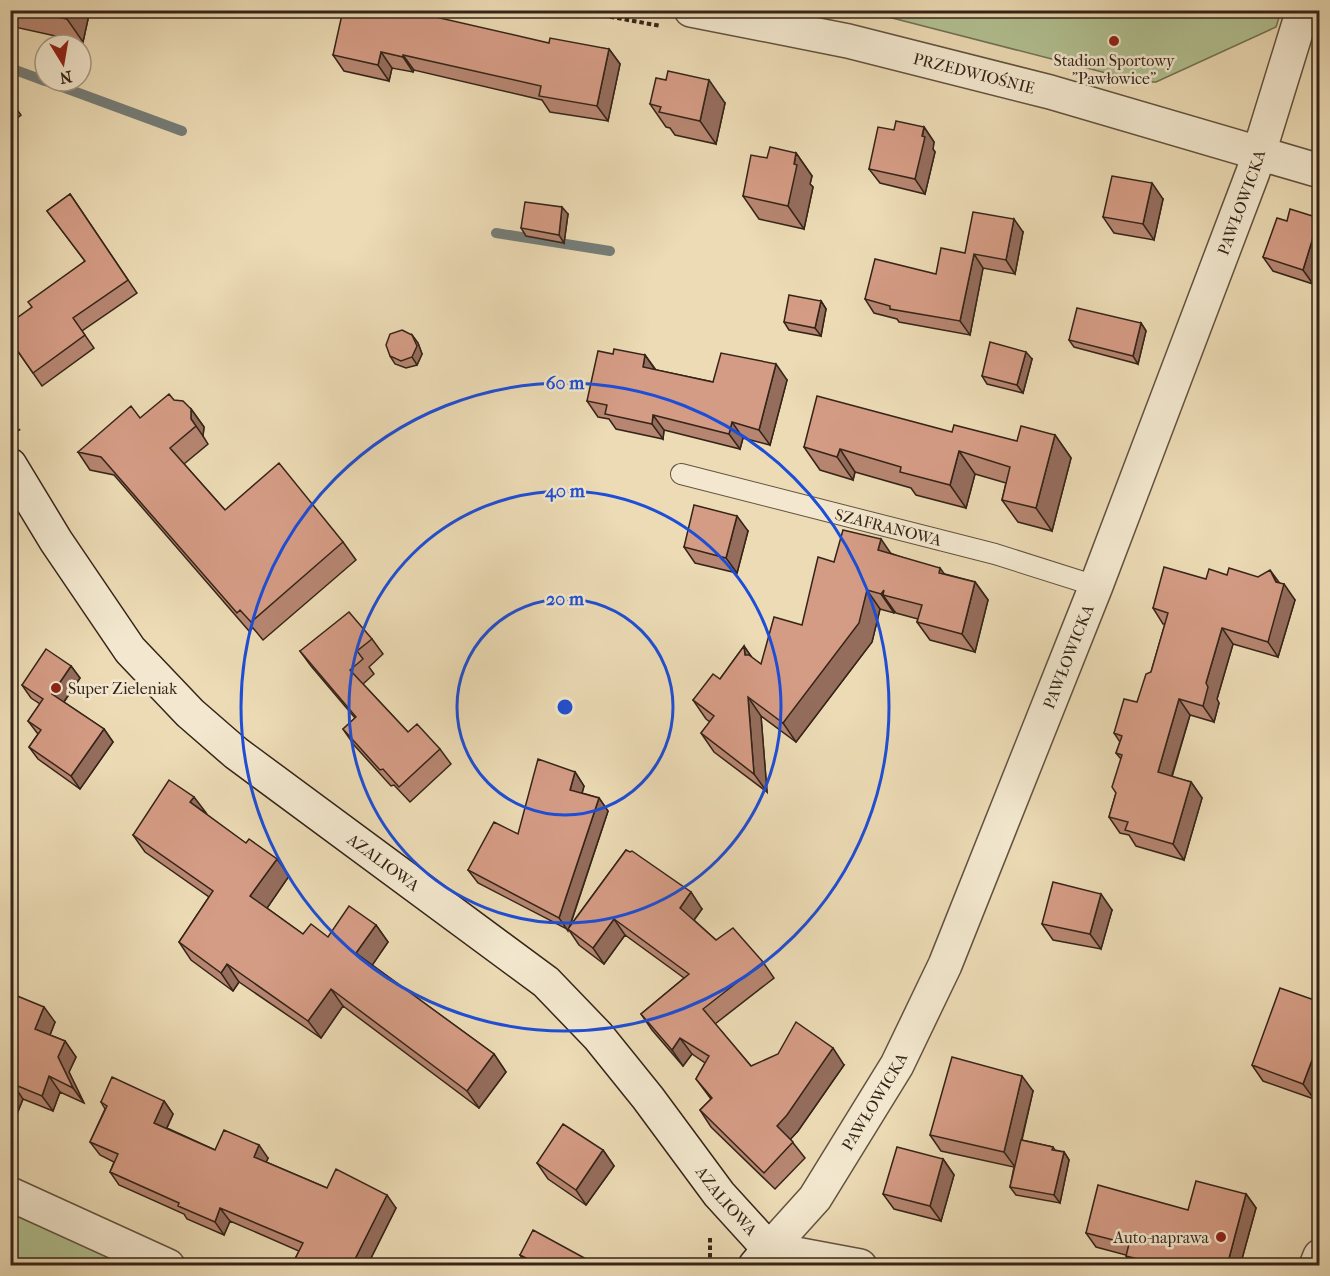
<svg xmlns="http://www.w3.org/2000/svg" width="1330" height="1276" font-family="'IM FELL French Canon',serif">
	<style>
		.green { fill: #b2c192; stroke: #747255; stroke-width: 1.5 }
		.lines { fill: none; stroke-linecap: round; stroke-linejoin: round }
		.stream { stroke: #757d79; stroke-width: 10 }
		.lane-casing { stroke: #63523f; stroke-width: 22 }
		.street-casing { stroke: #63523f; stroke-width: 36 }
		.secondary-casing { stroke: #352418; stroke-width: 36 }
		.path { stroke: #352418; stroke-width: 4; stroke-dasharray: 4.5 3; stroke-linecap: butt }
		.lane { stroke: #f3e8cf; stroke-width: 20 }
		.street { stroke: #f3e8cf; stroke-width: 33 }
		.secondary { stroke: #f3e8cf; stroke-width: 33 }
		.wall { fill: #b78672; stroke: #352418; stroke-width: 1.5 }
		.shaded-wall { fill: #956d5d; stroke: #352418; stroke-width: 1.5 }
		.building { fill: #d59c85; stroke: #352418; stroke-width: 1.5 }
		.ring { fill: none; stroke: #1d4ed8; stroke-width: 3 }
		.poi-dot { fill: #8f2418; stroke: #f3e8cf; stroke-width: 2 }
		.labels { text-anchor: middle; stroke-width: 5; stroke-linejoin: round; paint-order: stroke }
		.poi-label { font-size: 16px; fill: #352418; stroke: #f3e8cf }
		.street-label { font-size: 16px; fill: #352418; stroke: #f3e8cf }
		.centre { fill: #1d4ed8; stroke: #f3e8cf; stroke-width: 3 }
		.ring-label { font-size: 18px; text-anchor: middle; font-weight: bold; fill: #1d4ed8; stroke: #f3e8cf; stroke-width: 5; stroke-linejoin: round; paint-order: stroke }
	</style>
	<rect width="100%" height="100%" fill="#ecdbb5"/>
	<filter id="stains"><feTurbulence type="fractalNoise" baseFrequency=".00333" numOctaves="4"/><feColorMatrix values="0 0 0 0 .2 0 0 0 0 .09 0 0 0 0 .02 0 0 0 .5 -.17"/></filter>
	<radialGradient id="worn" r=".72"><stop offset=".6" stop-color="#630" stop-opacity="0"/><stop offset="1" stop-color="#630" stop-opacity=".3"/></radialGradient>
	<path class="green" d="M865,11H1281L1276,27L1156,82H1141Z
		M10,1213L131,1265H11Z"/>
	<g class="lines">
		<path class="stream" d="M10,68L45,81
			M46,81L182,131
			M496,233L610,251"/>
		<defs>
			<g id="lane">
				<path id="s1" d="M681,474L995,554L1096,586"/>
			</g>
			<g id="street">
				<path id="s2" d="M691,10L848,41L1050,92L1320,171"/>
				<path d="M10,1194L168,1266"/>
				<path id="s3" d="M769,1249L815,1198L897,1065L945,965L1096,586L1253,172L1303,10"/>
				<path d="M769,1249L860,1266"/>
				<path d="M1316,1266L1320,1256"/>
			</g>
			<g id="secondary">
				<path id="s4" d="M10,465L56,541L130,650L190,713L236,753L546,982L598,1036L648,1098L719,1194L769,1249L755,1266"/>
			</g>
		</defs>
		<use href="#lane" class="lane-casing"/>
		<use href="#street" class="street-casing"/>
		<use href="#secondary" class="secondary-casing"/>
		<path class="path" d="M573,10L661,26
			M10,417L19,431
			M710,1238V1266"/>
		<use href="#lane" class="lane"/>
		<use href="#street" class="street"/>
		<use href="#secondary" class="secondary"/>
	</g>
	<path class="wall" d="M10,10H90L83,42L10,26Z
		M549,43L609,49L620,64L608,121L550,112L542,100L414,70L413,72L392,68L389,81L344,71L333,55Z
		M10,101L13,104L21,115L10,124Z
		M725,103L716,144L675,135L670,128L666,127L650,104Z
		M924,127L934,142L933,149L935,152L925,194L880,183L869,169L894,130Z
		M796,153L812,176L810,184L813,187L804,229L759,219L743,196L767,158Z
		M70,194L137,293L82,331L94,348L42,386L10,340L32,307L85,261L47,211Z
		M1163,199L1154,240L1114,233L1103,217Z
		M568,214L564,243L526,236L521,228Z
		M1319,218L1320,263L1313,284L1273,271L1263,257L1287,221Z
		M1023,232L1015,274L983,268L970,335L899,322L897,319L874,313L865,299L936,274L965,253Z
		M821,301L826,309L821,336L789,330L784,322Z
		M1141,323L1146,331L1138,364L1074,347L1069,340Z
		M412,335L418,343L422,354L417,365L406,368L395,364L390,356Z
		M613,354L645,355L656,370L713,382L787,380L770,445L743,438L740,449L664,430L663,439L616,429L609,419L598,417L587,401Z
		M1032,359L1023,393L987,384L982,376Z
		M191,409L204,427L203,436L208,444L184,464L225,510L343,542L356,560L263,640L253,628L249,631L114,475L90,470L78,452L140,418Z
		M952,432L1017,441L1055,435L1071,458L1052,531L1018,522L1002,500L1006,483L975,474L966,508L916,495L911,488L855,472L853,480L820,470L804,447Z
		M748,531L737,573L695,563L684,547Z
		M890,553L945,574L975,582L988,600L975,652L930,640L917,622L918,619L896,613L895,612L894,613L880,609L872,642L796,742L761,716L767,792L714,752L701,733L710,722L706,719L693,700L720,679L744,646L752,658L761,664L802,625L834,562Z
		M1227,575L1279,583L1295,600L1278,657L1233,644L1217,699L1219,703L1214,722L1190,715L1172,777L1191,782L1202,798L1184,860L1136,846L1129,835L1120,833L1109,817L1116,793L1121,759L1116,753L1120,742L1114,733L1137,702L1151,672L1165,624H1163L1153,608L1206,579Z
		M372,639L383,654L369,667L374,674L363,684L408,732L440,749L451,764L410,802L394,785L391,786L354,745L343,729L355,718L311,666L300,651Z
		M71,666L80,678L64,702L104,729L113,742L80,789L38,759L29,747L38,734L28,721L40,704L31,698L22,685Z
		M575,772L584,786L582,793L599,798L608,811L570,926L626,850L702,909L694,920L716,940L763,962L774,978L715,1024L751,1066L844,1065L798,1131L790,1139L805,1158L775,1189L711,1127L700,1110L711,1099L696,1079L705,1063L692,1054L683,1066L652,1030L641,1014L684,978L625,935L604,964L579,945L569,930L478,883L468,870L518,834Z
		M206,814L289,876L267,908L303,934L328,937L376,925L388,942L372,965L494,1054L506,1072L479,1108L343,1006L321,1038L239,982L233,991L191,960L179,942L209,897L145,852L133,835Z
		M1112,910L1101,949L1053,940L1042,924Z
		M10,993L55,1022L50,1035L65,1041L76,1057L69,1072L84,1103L60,1092L53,1111L23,1099L10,1131Z
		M1320,1002V1085L1314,1099L1263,1081L1252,1065Z
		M1033,1091L1022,1140L1053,1147L1055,1150L1064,1152L1069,1160L1060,1203L1016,1195L1010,1187L1014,1167L941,1151L930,1135Z
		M164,1101L173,1114L167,1128L215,1150L268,1158L266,1162L327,1188L396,1208L367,1266H300L295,1259L299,1251L230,1221L224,1235L187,1219L184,1214L119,1185L110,1172L114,1162L100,1155L90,1142L105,1109L101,1102Z
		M603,1150L614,1166L586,1205L548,1179L537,1163Z
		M943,1159L954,1175L941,1221L894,1209L883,1194Z
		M1246,1194L1256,1208L1240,1266H1133L1126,1256V1255L1096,1247L1086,1233L1188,1210Z
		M520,1255L599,1266H527Z"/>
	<path class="shaded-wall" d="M69,10H90L83,42L67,19Z
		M609,49L620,64L608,121L597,106Z
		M381,52L392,68L389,81L378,65Z
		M403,55L414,70L413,72L403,57Z
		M709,80L725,103L716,144L700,121Z
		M924,127L934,142L933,149L935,152L925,194L915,179Z
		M796,153L812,176L810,184L813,187L804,229L788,206Z
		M1152,183L1163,199L1154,240L1143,224Z
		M562,207L568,214L564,243L559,235Z
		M1319,218L1320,263L1313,284L1303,270Z
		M1014,219L1023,232L1015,274L1006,260Z
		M974,254L983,268L970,335L960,321Z
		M821,301L826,309L821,336L815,328Z
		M1141,323L1146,331L1138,364L1133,356Z
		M412,335L418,343L422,354L417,365L412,357Z
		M1026,352L1032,359L1023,393L1017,385Z
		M645,355L656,371L643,367Z
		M776,364L787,380L770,445L759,430Z
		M191,409L204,427L203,436L191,419Z
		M653,415L664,430L663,439L652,424Z
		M732,422L743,438L740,449L729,434Z
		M1055,435L1071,458L1052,531L1036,508Z
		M840,449L855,472L853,480L837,457Z
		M959,451L975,474L966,508L950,485Z
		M737,516L748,531L737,573L726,558Z
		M881,539L894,558L878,550Z
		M940,568L953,586L939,573Z
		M1270,570L1281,585L1284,584L1295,600L1278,657L1268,642L1276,582Z
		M975,582L988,600L975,652L962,634Z
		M867,590L880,609L872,642L796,742L783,723Z
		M884,590L883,595L895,612L894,613L881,594Z
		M1222,628L1233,644L1217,699L1219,703L1214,722L1203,706L1206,683Z
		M744,646L757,665L745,655Z
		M71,666L80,678L61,706L52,694Z
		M748,697L761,716L767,792L754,774Z
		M1179,699L1190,715L1168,788L1158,772Z
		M104,729L113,742L80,789L71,776Z
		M575,772L584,786L579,803L570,790Z
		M1191,782L1202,798L1184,860L1173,844Z
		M194,797L207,814L190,802Z
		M599,798L608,811L568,931L559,918Z
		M277,859L289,876L263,914L250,896Z
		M691,892L702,909L691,924L680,908Z
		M1101,894L1112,910L1101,949L1090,934Z
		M614,919L625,935L604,964L593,948Z
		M376,925L388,942L369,970L356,953Z
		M227,964L239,982L233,991L221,973Z
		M331,989L343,1006L321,1038L308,1021Z
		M44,1007L55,1022L46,1045L35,1029Z
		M680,1038L692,1054L683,1066L672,1050Z
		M1320,1039V1085L1314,1099L1303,1084Z
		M65,1041L76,1057L69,1072L84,1103L73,1088L58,1057Z
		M833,1048L844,1065L798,1131L788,1142L777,1126Z
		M494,1054L506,1072L479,1108L467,1091Z
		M49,1076L60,1092L53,1111L42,1096Z
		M1022,1076L1033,1091L1015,1167L1004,1152Z
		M13,1084L23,1099L10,1131V1089Z
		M164,1101L173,1114L163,1136L154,1123Z
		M259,1145L268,1158L263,1170L254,1157Z
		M603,1150L614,1166L586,1205L576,1190Z
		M1064,1152L1069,1160L1060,1203L1054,1195Z
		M943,1159L954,1175L941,1221L930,1206Z
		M1246,1194L1256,1208L1240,1266H1227Z
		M387,1195L396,1208L367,1266H355L353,1263Z
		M220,1208L230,1221L224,1235L215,1222Z"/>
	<path class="building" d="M27,10H69L67,19Z
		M343,10H405L549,43L550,38L609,49L597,106L539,96L541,86L403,55V57L381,52L378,65L333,55Z
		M668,71L709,80L700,121L659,112L661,107L650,104L656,78L666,80Z
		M896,121L924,127L922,136L925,137L915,179L869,169L878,127L894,130Z
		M770,147L796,153L794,164L797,165L788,206L743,196L751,155L767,158Z
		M1112,176L1152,183L1143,224L1103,217Z
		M70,194L128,280L73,318L85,335L33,373L10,340V323L32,307L28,302L85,261L47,211Z
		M525,202L562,207L559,235L521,228Z
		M1290,209L1319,218L1303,270L1263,257L1277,218L1287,221Z
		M973,212L1014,219L1006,260L974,254L960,321L890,309V306L865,299L875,259L936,274L941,248L965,253Z
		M789,295L821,301L815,328L784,322Z
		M1077,308L1141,323L1133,356L1069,340Z
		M402,330L412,335L417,346L412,357L401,361L390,356L386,345L390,334Z
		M990,342L1026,352L1017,385L982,376Z
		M614,349L645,355L643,367L713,382L721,353L776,364L759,430L732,422L729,434L653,415L652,424L605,414L607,405L587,401L598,351L613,354Z
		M169,394L174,400L183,401L191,409V419L196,426L170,448L225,510L279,463L343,542L251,622L240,610L237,613L101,457L78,452L131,406L140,418Z
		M817,396L952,432L954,425L1017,441L1021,426L1055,435L1036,508L1002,500L1010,467L959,451L950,485L900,472L901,467L840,449L837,457L804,447Z
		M694,505L737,516L726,558L684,547Z
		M843,530L881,539L878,550L940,568L939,573L975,582L962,634L917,622L922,605L883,595L884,590L881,594L867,590L859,623L783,723L748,697L754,774L701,733L714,716L693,700L713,674L720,679L744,646L745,655H749L761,664L774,617L802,625L818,557L834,562Z
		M1164,567L1206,579L1209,569L1227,575L1229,568L1258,577L1270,570L1276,582L1284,584L1268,642L1222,628L1206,683L1208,687L1203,706L1179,699L1158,772L1191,782L1173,844L1125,830L1128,822L1109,817L1116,793L1112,787L1122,755L1116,753L1122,736L1114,733L1124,699L1137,702L1146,674L1151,672L1168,613L1153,608Z
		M349,612L372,639L357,651L363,659L350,670L408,732L417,724L440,749L399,787L383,769L380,770L343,729L356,717L300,651Z
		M46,649L71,666L52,694L104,729L71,776L29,747L41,730L28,721L43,699L22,685Z
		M538,759L575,772L570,790L599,798L559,918L468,870L494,822L518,834Z
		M169,780L194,797L190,802L246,843L249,839L277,859L250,896L303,934L311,924L328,937L349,906L376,925L356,953L494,1054L467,1091L331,989L308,1021L227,964L221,973L179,942L213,891L133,835Z
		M626,850L630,852L632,851L691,892L680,908L716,940L733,928L763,962L703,1009L751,1066L778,1054L796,1022L833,1048L787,1115L777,1126L793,1142L764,1173L700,1110L712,1098L696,1079L709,1056L680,1038L672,1050L641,1014L689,974L614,919L593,948L568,929Z
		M1053,882L1101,894L1090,934L1042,924Z
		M1280,988L1320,1002V1039L1303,1084L1252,1065Z
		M10,993L44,1007L35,1029L65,1041L58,1057L73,1088L49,1076L42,1096L13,1084L10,1089Z
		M952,1057L1022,1076L1004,1152L930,1135Z
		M112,1077L164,1101L154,1123L215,1150L224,1130L259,1145L254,1157L327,1188L336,1169L387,1195L353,1263L350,1261L348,1266H308L295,1259L303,1243L220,1208L215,1222L178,1206L179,1203L110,1172L118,1154L90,1142L107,1106L101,1102Z
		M563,1124L603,1150L576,1190L537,1163Z
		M1021,1140L1053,1147L1052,1150L1064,1152L1054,1195L1010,1187Z
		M897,1147L943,1159L930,1206L883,1194Z
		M1196,1181L1246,1194L1227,1266H1165L1126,1256L1129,1244L1086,1233L1098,1185L1188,1210Z
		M533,1230L599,1266H541L520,1255Z"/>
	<g class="ring">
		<circle cx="565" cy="707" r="108"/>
		<circle cx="565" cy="707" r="216"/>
		<circle cx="565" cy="707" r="324"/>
	</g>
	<g class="poi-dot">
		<circle cx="1114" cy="41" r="6"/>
		<circle cx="56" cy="688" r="6"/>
		<circle cx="1221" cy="1237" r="6"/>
	</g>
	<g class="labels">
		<g class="poi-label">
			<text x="1114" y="66">Stadion Sportowy<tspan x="1114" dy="18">"Pawłowice"</tspan></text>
			<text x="68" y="694" text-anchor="start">Super Zieleniak</text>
			<text x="1209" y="1243" text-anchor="end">Auto-naprawa</text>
		</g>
		<g class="street-label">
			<text dy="6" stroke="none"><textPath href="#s2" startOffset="290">PRZEDWIOŚNIE</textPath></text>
			<text dy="6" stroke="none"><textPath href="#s3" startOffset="1154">PAWŁOWICKA</textPath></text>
			<text dy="6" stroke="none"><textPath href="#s1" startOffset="214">SZAFRANOWA</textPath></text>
			<text dy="6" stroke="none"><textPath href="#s3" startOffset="668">PAWŁOWICKA</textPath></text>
			<text dy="6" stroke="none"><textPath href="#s4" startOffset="552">AZALIOWA</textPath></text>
			<text dy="6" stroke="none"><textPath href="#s3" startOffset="182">PAWŁOWICKA</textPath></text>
			<text dy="6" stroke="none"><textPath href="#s4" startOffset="1038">AZALIOWA</textPath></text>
		</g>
	</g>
	<circle cx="565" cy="707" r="9" class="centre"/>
	<g class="ring-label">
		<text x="565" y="389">60 m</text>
		<text x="565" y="497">40 m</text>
		<text x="565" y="605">20 m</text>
	</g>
	<rect width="1330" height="1276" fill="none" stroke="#ecdbb5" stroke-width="36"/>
	<rect x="12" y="12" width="1306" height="1252" fill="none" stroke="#352418" stroke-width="3"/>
	<rect x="18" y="18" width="1294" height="1240" fill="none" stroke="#352418" stroke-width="1.5"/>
	<g transform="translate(63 63) rotate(169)"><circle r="28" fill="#f3e8cf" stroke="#a79a86" stroke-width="1.5"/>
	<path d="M0-4.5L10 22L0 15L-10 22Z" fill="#8f2418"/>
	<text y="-9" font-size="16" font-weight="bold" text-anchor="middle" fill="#352418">N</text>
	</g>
	<rect width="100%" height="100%" filter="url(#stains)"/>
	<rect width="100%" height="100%" fill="url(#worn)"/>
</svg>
